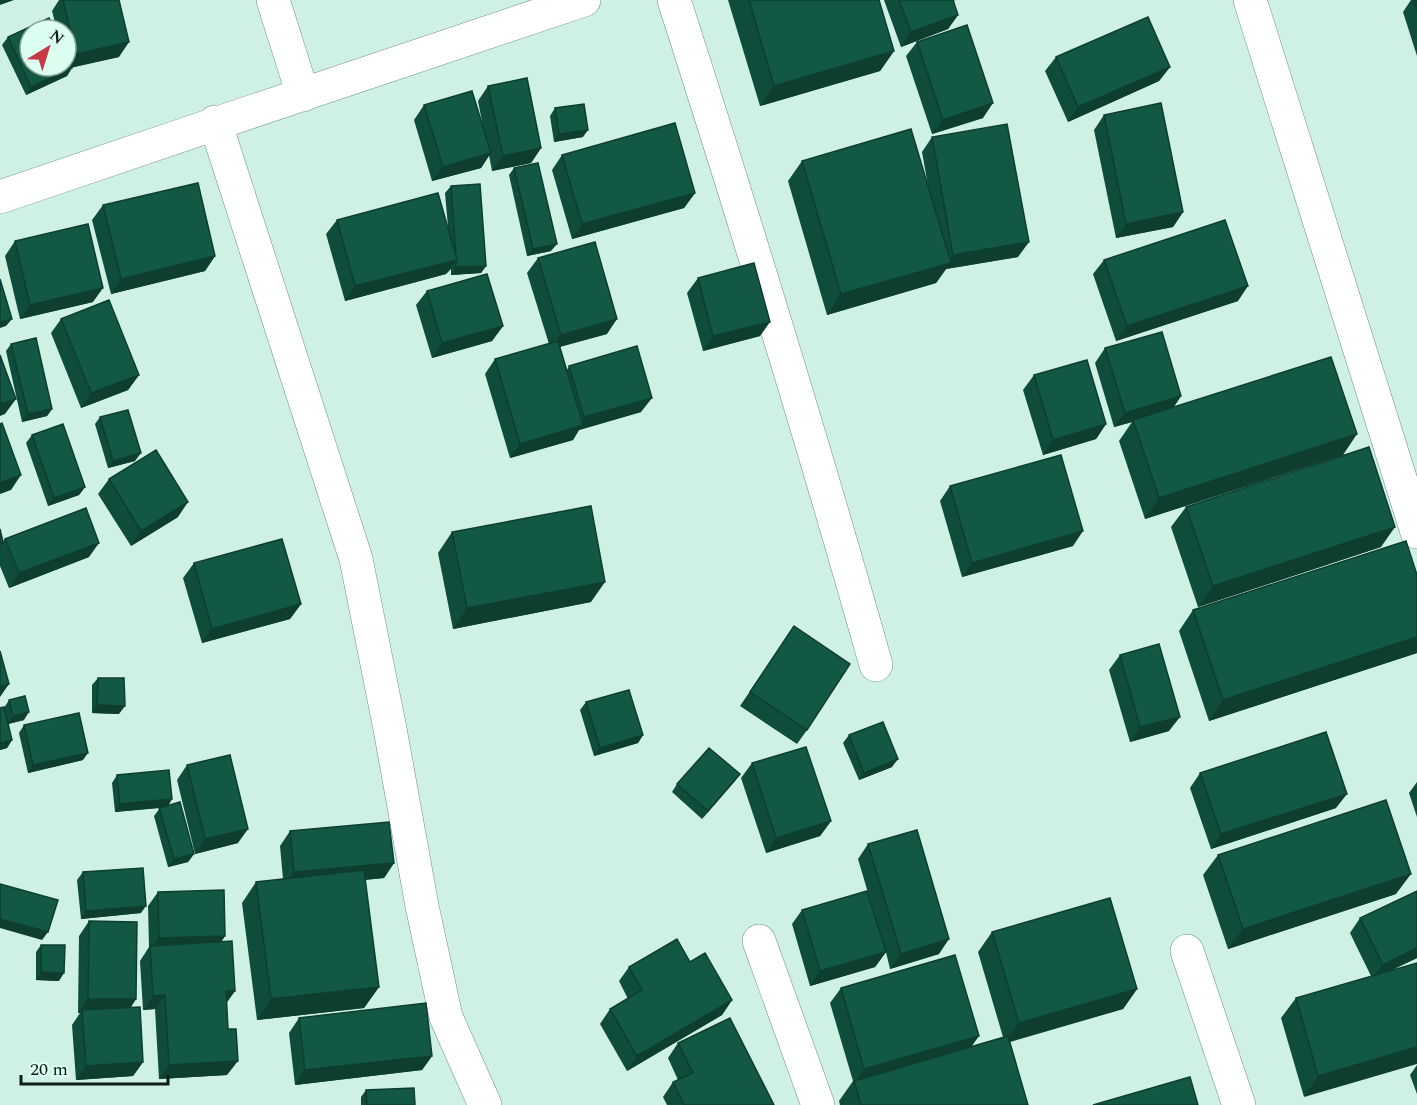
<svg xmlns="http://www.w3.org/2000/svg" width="1417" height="1105" font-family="Spectral,serif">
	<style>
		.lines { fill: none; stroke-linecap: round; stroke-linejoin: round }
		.minor-casing { stroke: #6e8e82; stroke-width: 34 }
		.minor { stroke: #fff; stroke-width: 33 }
		.wall { fill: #0f4c3b }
		.shaded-wall { fill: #0d3e30 }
		.building { fill: #125845; stroke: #0d3e30; stroke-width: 1.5 }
	</style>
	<rect width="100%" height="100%" fill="#cef1e3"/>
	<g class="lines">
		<defs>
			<path id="minor" d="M273,0L303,95
				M674,0C745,221 813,442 876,665
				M1250,0L1417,532
				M215,122L356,559L390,729L422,906L446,1017L485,1105
				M0,197C194,130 390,66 584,0
				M759,941L818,1105
				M1187,951L1239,1105"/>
		</defs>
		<use href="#minor" class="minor-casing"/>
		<use href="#minor" class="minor"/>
	</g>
	<path class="wall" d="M59,0H119V57L72,67L67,76L26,95L2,45L8,37L66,66V30H57L52,11Z
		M728,0H879L894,51L880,71L760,106Z
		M884,0H956L953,1L958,15L948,29L901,47Z
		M1411,0H1417V56L1403,12Z
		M917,42L983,118L932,134L906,56Z
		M1056,57L1170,67L1159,81L1068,122L1045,71Z
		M488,86L541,148L531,163L492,171L489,155L481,168L432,181L414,120L424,105L484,132L478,101Z
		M555,108L583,137L554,142L550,116Z
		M1104,115L1183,212L1173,227L1116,238L1094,130Z
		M932,137L1018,257L946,269L936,283L827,315L788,181L802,161L928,186L922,152Z
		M562,155L695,193L684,208L572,239L552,170Z
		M514,168L551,251L527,256L509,175Z
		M451,186L486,266L481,273L451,275V269L446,274L345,301L326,234L337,220L448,227L445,193Z
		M103,205L215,256L205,271L111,294L92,220Z
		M15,241L93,302L20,319L5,256Z
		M538,258L607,334L560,347L567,370L569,366L641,412L579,430L573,440L510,458L485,374L495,359L549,344L527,273Z
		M1104,260L1238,301L1116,341L1093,274Z
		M698,278L760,336L703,351L687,293Z
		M427,291L503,326L492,341L432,358L416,305Z
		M61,319L139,375L128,390L81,408L51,333Z
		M11,344L52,409L47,416L22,422L6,351Z
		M1105,348L1181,396L1173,408L1343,455L1145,519L1119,441L1132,422L1114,427L1095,363Z
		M1034,375L1106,424L1096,439L1043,455L1023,390Z
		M100,417L135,461L108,468L95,424Z
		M32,435L85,487L79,495L48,506L26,443Z
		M109,479L178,517L131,546L98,494Z
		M950,486L1073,546L962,577L940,501Z
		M1186,507L1381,547L1198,607L1171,527Z
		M452,532L591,602L453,629L438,553Z
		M5,539L89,557L9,588L0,566V544Z
		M194,563L301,604L290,619L202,643L183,578Z
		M1417,575V653L1209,721L1179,631L1193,610Z
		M794,626L807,730L797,744L740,706Z
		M1120,655L1169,731L1130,742L1109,670Z
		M98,678L119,714L92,713V685Z
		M9,700L24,720L8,724L12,740L7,748L0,750V708H4Z
		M586,702L643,735L638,743L594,756L580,710Z
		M24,725L83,760L28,773L19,733Z
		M849,735L892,767L859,780L843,743Z
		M752,763L831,821L820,836L766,853L741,778Z
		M187,765L238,843L195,854L177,780Z
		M1200,773L1336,808L1211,849L1190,788Z
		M740,774L734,782L702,819L672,792L677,784Z
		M117,775L172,799L168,806L194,854L188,862L168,867L154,816L160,808L115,812L112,783Z
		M1417,782V817L1409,793Z
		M290,831L394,863L384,878L365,880L379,987L364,1008L257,1020L242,903L256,882L283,879L280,846Z
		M868,844L939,954L890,969L886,952L875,967L810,986L792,924L802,910L882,940L858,859Z
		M1218,855L1396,894L1228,949L1203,875Z
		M83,872L141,913L81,919L77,880Z
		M1417,891V958L1392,970L1417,963L1304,1097L1281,1018L1296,998L1371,976L1350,933L1360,918Z
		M158,892L225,936L221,942L235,991L226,1003L227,1075L159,1079L155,1009L143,1010L140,961L149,947L148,906Z
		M89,921L136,999L131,1007L143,1062L133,1076L76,1080L72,1025L80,1013H78L79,936Z
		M992,932L1137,989L1123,1009L1010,1042L1028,1105H840L839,1101L853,1081L830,1003L841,988L972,1046L1003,1037L978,952Z
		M41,945L59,981L36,980V952Z
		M690,962L732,1000L722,1015L627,1071L600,1024L610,1009L628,999L619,981L629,967Z
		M299,1018L432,1056L422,1070L295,1085L289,1033Z
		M678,1043L774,1105H667L663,1097L673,1082L678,1080L668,1058Z
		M1417,1065V1094L1410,1075Z
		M366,1090L415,1105H361V1097Z"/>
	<path class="shaded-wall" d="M0,0H14L0,5Z
		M958,15L948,29L901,47L911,32Z
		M129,42L119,57L66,69L76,54Z
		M894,51L880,71L760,106L774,86Z
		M1170,67L1159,81L1068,122L1078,107Z
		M72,68L67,76L26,95L31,87Z
		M993,103L983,118L932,134L943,120Z
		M588,130L583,137L554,142L559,134Z
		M541,148L531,163L492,171L503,156Z
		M491,153L481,168L432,181L443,167Z
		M695,193L684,208L572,239L582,224Z
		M1183,212L1173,227L1116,238L1126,224Z
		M1029,242L1018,257L946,269L936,283L827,315L841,294L947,264L953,255Z
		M557,244L551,251L527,256L533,249Z
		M215,256L205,271L111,294L121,279Z
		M457,260L446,274L345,301L355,286Z
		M486,266L481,273L451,275L456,267Z
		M1248,286L1238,301L1116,341L1127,326Z
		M103,288L93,302L20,319L30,305Z
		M12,319L6,326L0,328V322Z
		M617,319L607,334L550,349L561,335Z
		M770,322L760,336L703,351L713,336Z
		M503,326L492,341L432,358L442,343Z
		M139,375L128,390L81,408L91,393Z
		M1181,396L1171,411L1133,420L1132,422L1114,427L1125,413Z
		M652,398L641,412L579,430L573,440L510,458L520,444L577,427L584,417Z
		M16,399L5,414L0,416V404Z
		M52,409L47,416L22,422L28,414Z
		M1106,424L1096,439L1043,455L1053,440Z
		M1357,434L1343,455L1145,519L1159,498Z
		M141,453L135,461L108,468L113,461Z
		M21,475L11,490L0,494V483Z
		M85,487L79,495L48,506L54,498Z
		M188,502L178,517L131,546L141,531Z
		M1395,527L1381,547L1198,607L1213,586Z
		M1083,531L1073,546L962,577L972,563Z
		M99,543L89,557L9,588L19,573Z
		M605,582L591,602L453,629L467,608Z
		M301,604L290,619L202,643L212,629Z
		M1417,637V653L1209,721L1223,700Z
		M9,684L0,697V687Z
		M97,705L125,706L119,714L92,713Z
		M29,712L24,720L8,724L13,716Z
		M1180,717L1169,731L1130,742L1140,727Z
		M643,735L638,743L594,756L600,748Z
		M12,740L7,748L0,750V743Z
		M88,753L83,760L28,773L33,765Z
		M898,759L892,767L859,780L864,773Z
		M740,774L734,782L702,819L708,811Z
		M1347,794L1336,808L1211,849L1221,834Z
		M172,799L167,807L115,812L120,804Z
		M831,821L820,836L766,853L776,838Z
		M248,829L238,843L195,854L205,839Z
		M194,854L188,862L168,867L174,859Z
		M394,863L384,878L284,887L294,872Z
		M1411,874L1396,894L1228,949L1243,929Z
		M146,906L141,913L81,919L86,911Z
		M0,919L48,932L42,940L0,928Z
		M225,936L215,951H150L159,938Z
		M949,939L939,954L890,969L901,954Z
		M1417,948V958L1372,979L1383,965Z
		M886,952L875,967L810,986L820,971Z
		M41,972L64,973L59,981L36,980Z
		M379,987L364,1008L257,1020L271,999Z
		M1137,989L1123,1009L1004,1043L1019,1023Z
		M226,991H235L225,1005Z
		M165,995L155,1009L143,1010L153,996Z
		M88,999H136L126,1014L82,1010L80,1013H78Z
		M732,1000L722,1015L627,1071L637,1056Z
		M979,1036L969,1050L854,1084L864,1069Z
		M1417,1047V1064L1304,1097L1318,1076Z
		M432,1056L422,1070L295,1085L305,1070Z
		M238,1061L227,1075L159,1079L169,1065Z
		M143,1062L133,1076L76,1080L86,1066Z"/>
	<path class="building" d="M63,0H119L129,42L76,54Z
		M749,0H879L894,51L774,86Z
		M899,0H953L958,15L911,32Z
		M1414,0H1417V9Z
		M1148,17L1170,67L1078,107L1056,57Z
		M49,18L55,30H30V66H66V55L72,68L31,87L8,37Z
		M967,25L993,103L943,120L917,42Z
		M527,78L541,148L503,156L488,86Z
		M472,91L491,153L443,167L424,105Z
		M1161,103L1183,212L1126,224L1104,115Z
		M584,104L588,130L559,134L555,108Z
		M675,123L695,193L582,224L562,155Z
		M1007,124L1029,242L953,255L932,137Z
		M911,129L951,263L841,294L802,161Z
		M538,163L557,244L533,249L514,168Z
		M198,183L215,256L121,279L103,205Z
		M480,184L486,266L456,267V260H457L456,256L451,186Z
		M438,193L457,260L355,286L337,220Z
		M1225,220L1248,286L1127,326L1104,260Z
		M88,224L103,288L30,305L15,241Z
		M595,242L617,319L561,335L538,258Z
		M754,263L770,322L713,336L698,278Z
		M487,274L503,326L442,343L427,291Z
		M0,279L12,319L0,322Z
		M109,300L139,375L91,393L61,319Z
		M1162,332L1181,396L1125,413L1105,348Z
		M36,338L52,409L28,414L11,344Z
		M558,341L583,425L520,444L495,359Z
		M637,346L652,398L584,417L569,366Z
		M0,355L16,399L0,404Z
		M1331,357L1357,434L1159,498L1133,420Z
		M1087,360L1106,424L1053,440L1034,375Z
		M128,410L141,453L113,461L100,417Z
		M2,423L21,475L0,483V424Z
		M63,424L85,487L54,498L32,435Z
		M1369,447L1395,527L1213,586L1186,507Z
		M156,450L188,502L141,531L109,479Z
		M1061,455L1083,531L972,563L950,486Z
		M591,506L605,582L467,608L452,532Z
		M86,508L99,543L19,573L5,539Z
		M0,529L3,542L0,544Z
		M282,539L301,604L212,629L194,563Z
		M1406,541L1417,575V637L1223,700L1193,610Z
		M794,626L850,664L807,730L750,692Z
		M1159,644L1180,717L1140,727L1120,655Z
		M0,651L9,684L0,687Z
		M98,678H124L125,706L97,705Z
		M629,690L643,735L600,748L586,702Z
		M25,696L29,712L13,716L9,700Z
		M4,707L12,740L0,743V708Z
		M79,713L88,753L33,765L24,725Z
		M883,722L898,759L864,773L849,735Z
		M1326,732L1347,794L1221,834L1200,773Z
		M806,747L831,821L776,838L752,763Z
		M709,748L740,774L708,811L677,784Z
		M230,755L248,829L205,839L187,765Z
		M169,770L172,799L120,804L117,775Z
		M1386,800L1411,874L1243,929L1218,855Z
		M180,802L194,854L174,859L159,808Z
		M389,822L394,863L294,872L290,831Z
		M917,830L949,939L901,954L868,844Z
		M143,868L146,906L86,911L83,872Z
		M364,870L379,987L271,999L256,882Z
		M0,884L58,900L48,932L0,919Z
		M224,890L225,936L159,938L158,892Z
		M867,891L886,952L820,971L802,910Z
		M1417,891V948L1383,965L1360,918Z
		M1110,898L1137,989L1019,1023L992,932Z
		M89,921L137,922L136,999H88Z
		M677,939L690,962L705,953L732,1000L637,1056L610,1009L642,990L629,967Z
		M232,941L235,991H226L228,1029H236L238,1061L169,1065L165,995L153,996L150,946Z
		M41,945H65L64,973L41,972Z
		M955,955L979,1036L864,1069L841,988Z
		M1417,963V1047L1318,1076L1296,998Z
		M426,1003L432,1056L305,1070L299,1018Z
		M140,1007L143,1062L86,1066L82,1010Z
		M730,1018L774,1105H684L673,1082L693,1073L678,1043Z
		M1008,1036L1028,1105H861L854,1081Z
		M1190,1077L1198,1105H1093Z
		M414,1088L415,1105H367L366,1090Z"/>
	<g transform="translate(48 48) rotate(38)"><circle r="28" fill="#dbfef1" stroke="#89a49a" stroke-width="1.5"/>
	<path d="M0-4.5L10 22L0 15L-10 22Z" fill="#c83845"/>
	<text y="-9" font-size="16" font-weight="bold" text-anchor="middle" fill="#0f1c18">N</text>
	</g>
	<path d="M21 1075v9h147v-9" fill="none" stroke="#0f1c18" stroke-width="3"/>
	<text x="30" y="1075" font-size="18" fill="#0f1c18" stroke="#dbfef1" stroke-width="4.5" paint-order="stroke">20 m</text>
</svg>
